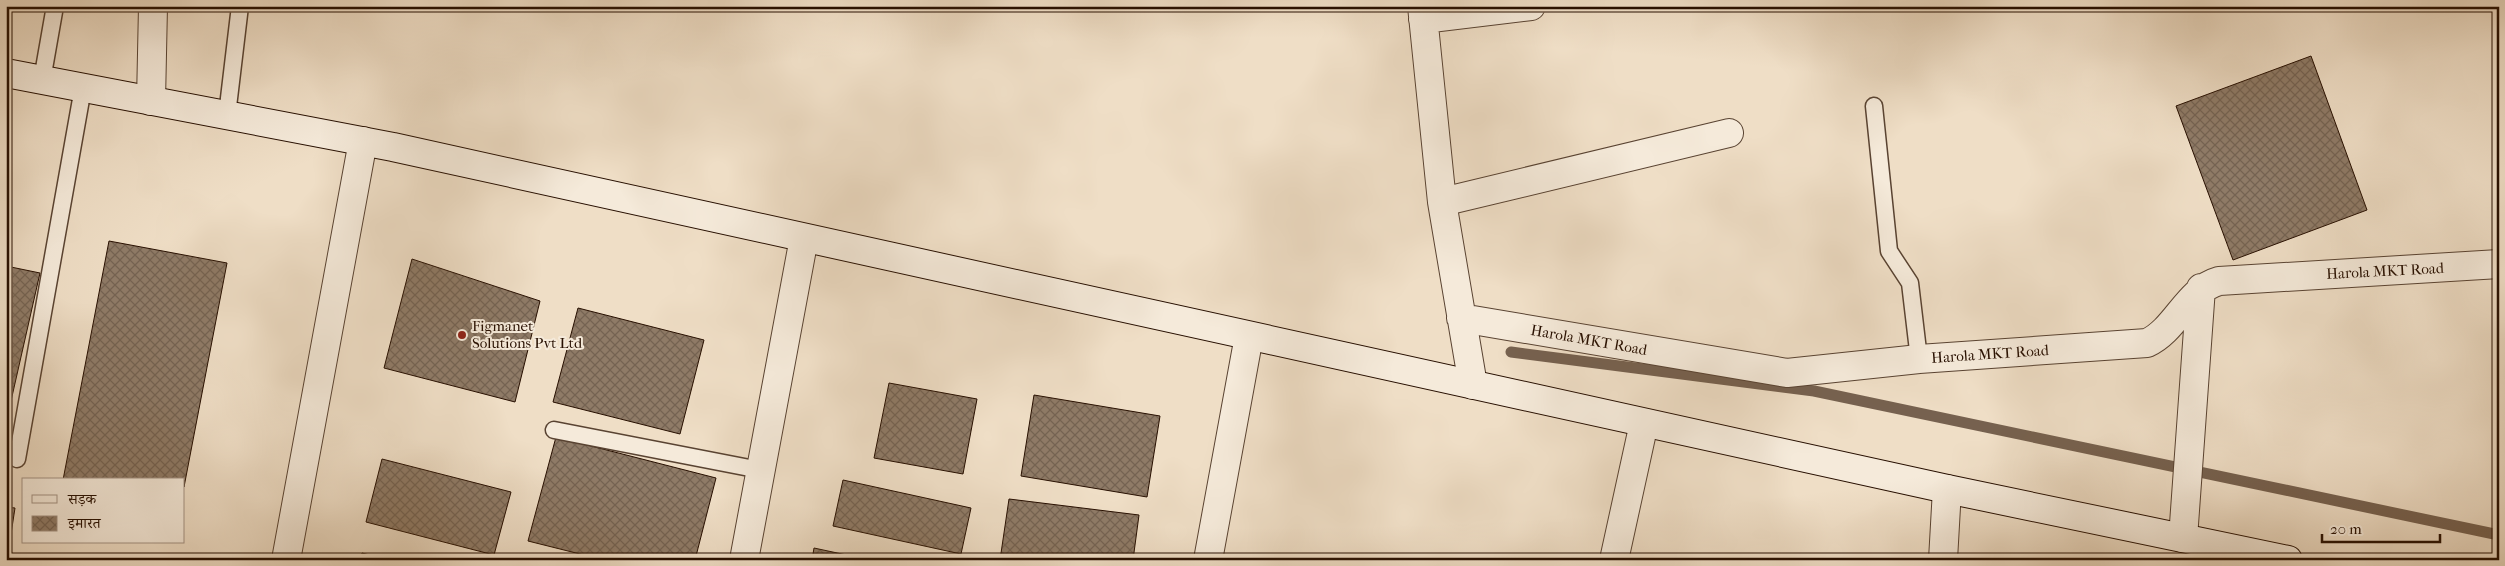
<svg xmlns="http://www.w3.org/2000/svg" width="2505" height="566" font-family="'IM FELL French Canon','Noto Serif Devanagari',serif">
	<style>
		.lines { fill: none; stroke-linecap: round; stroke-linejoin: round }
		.stream { stroke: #76614f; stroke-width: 11 }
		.building { fill: url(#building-cross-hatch); stroke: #270f00 }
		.lane-casing { stroke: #594332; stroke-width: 19 }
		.street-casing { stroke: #594332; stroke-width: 30 }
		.secondary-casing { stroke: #270f00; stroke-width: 30 }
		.lane { stroke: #f5eada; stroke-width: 16 }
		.street { stroke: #f5eada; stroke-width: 28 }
		.secondary { stroke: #f5eada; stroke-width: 28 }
		.poi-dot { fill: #8f2418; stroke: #f5eada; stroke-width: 2 }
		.labels { text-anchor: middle; stroke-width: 4; stroke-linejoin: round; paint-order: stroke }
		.street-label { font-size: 15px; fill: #270f00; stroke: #f5eada }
		.poi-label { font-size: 15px; fill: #270f00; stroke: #f5eada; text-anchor: start }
	</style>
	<defs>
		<pattern id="building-cross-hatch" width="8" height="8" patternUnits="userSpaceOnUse" patternTransform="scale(1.25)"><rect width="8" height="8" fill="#8f7b67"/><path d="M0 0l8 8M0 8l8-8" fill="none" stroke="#756352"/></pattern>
	</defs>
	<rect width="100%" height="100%" fill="#efdec6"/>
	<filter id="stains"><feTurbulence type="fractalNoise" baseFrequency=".004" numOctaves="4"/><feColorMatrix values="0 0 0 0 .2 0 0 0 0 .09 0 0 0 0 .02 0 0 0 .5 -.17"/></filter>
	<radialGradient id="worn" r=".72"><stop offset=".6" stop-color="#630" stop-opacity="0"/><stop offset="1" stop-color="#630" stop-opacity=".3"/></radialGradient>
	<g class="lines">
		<path class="stream" d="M1511,352L1814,391L2499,535"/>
	</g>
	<path class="building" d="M2311,56L2367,210L2233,260L2176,106Z
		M109,241L227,263L184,487V480H63Z
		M412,259L540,301L515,402L384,368Z
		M6,266L40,273L6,423Z
		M578,308L704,340L680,434L553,402Z
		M889,383L977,399L963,474L874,458Z
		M1034,395L1160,416L1147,497L1021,476Z
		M556,437L716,478L695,560H604L528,541Z
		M382,459L511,492L494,555L366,522Z
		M843,480L971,508L961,554L833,526Z
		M1009,499L1139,515L1133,560H1000Z
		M6,507L15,508L7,560H6Z
		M814,548L870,560H812Z
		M362,553L389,560H360Z"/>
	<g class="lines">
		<defs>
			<path id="lane" d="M42,80L55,6
				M1874,106L1889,251L1910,283L1919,359
				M227,115L240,6
				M554,430L760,470
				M17,459L83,88"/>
			<path id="street" d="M1422,6L1442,202L1473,385
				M1423,19L1531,6
				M151,101L153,6
				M1442,202L1729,133
				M1461,318L1787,373L1919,359L2147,343C2176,330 2187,290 2219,281L2499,264
				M2183,538L2201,288
				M286,560L363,141
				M744,560L804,238
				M1208,560L1249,336
				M1614,560L1644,423
				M1943,560L1947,489"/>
			<path id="secondary" d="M6,73L393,147L1947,489L2288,560"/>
		</defs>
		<use href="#lane" class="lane-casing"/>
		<use href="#street" class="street-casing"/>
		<use href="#secondary" class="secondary-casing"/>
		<use href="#lane" class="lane"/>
		<use href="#street" class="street"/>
		<use href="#secondary" class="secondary"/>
	</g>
	<circle class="poi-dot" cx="462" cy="335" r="5"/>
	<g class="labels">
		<g class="street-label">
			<text transform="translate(2385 271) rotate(-3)" y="5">Harola MKT Road</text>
			<text transform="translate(1589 340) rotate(10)" y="5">Harola MKT Road</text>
			<text transform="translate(1990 354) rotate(-4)" y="5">Harola MKT Road</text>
		</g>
		<g class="poi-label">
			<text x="472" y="331">Figmanet<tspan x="472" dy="17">Solutions Pvt Ltd</tspan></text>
		</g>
	</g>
	<rect width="2505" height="566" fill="none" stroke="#efdec6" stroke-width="25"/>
	<rect x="8" y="8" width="2490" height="551" fill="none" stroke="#270f00" stroke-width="2.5"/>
	<rect x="12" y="12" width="2480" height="541" fill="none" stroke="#270f00"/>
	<rect x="22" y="478" width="162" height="65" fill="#f5eada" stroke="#a39283"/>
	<rect x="32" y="495" width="25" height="8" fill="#f5eada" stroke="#a39283"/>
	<text x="68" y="504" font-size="15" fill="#270f00">सड़क</text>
	<rect x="32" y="516" width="25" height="15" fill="url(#building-cross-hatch)" stroke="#a39283"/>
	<text x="68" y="528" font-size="15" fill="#270f00">इमारत</text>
	<path d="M2322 534v8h118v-8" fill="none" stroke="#270f00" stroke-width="2.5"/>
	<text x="2330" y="534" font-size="15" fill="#270f00" stroke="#f5eada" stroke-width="4" paint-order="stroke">20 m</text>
	<rect width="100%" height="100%" filter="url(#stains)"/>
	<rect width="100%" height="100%" fill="url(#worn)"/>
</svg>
